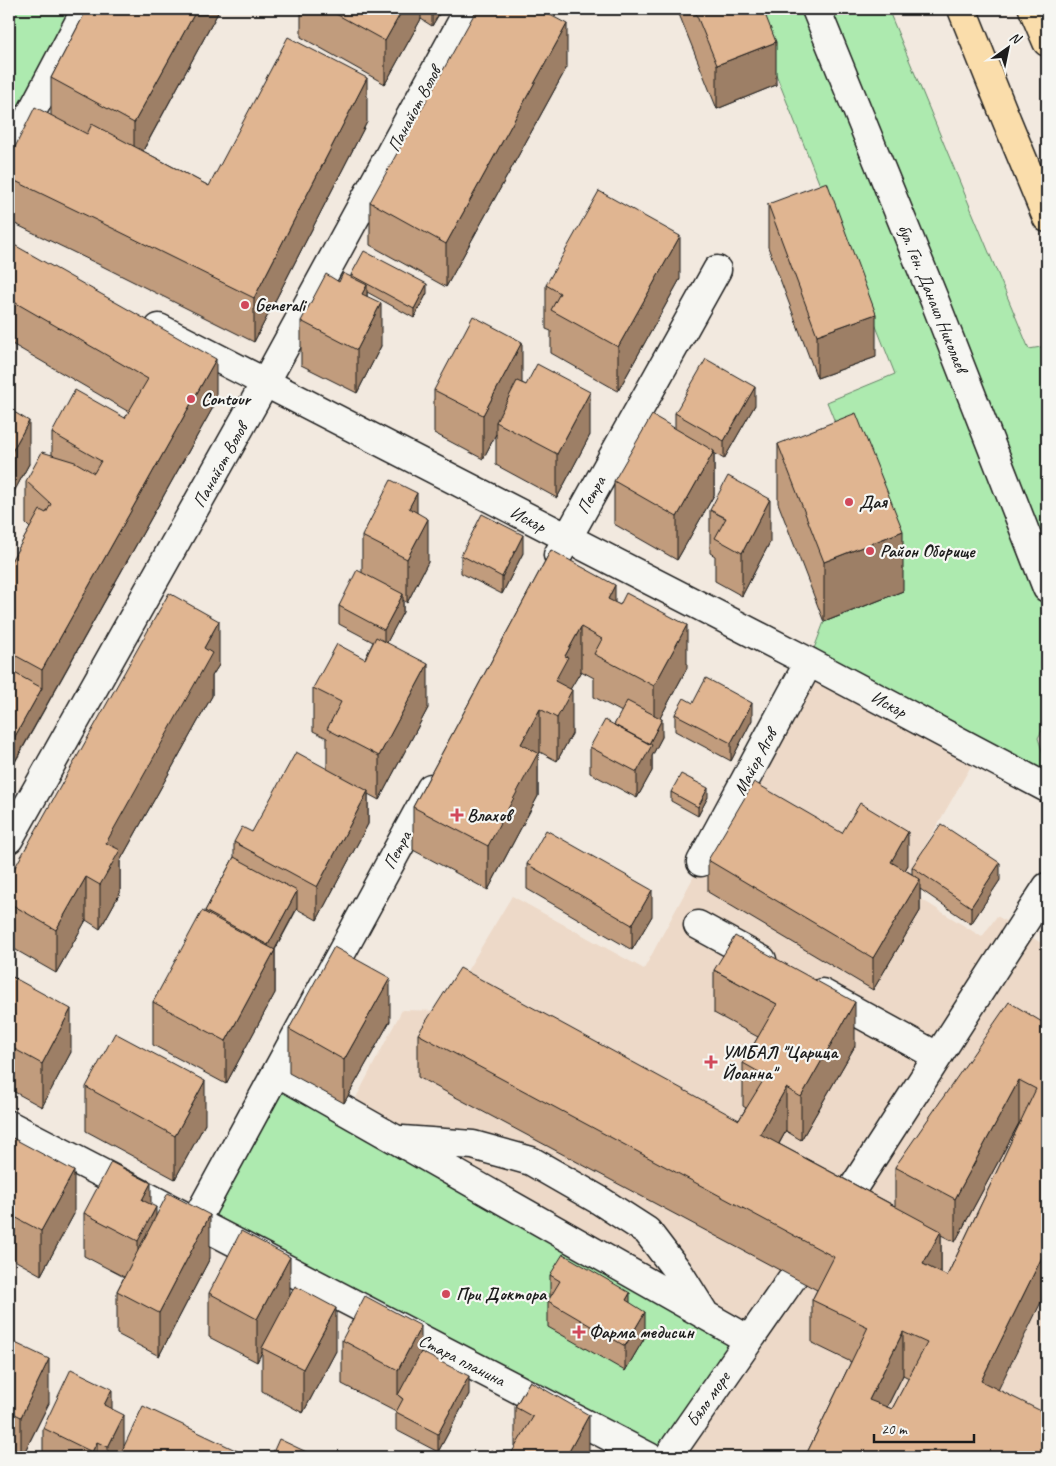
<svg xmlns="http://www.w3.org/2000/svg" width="1056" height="1466" font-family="Caveat,sans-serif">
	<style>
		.built { fill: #edd9c8 }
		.green { fill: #adeaaf; stroke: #648366 }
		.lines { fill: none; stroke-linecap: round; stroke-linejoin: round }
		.minor-casing { stroke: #1c1c1c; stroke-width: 31 }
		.major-casing { stroke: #1c1c1c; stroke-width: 31 }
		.minor { stroke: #f6f6f2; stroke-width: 28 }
		.major { stroke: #faddab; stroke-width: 28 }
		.wall { fill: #c19c7d; stroke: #1c1c1c; fill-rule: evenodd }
		.shaded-wall { fill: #9d7f66; stroke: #1c1c1c }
		.building { fill: #e0b591; stroke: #1c1c1c; fill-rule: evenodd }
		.poi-dot { fill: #d1495b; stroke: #f6f6f2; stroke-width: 2 }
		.labels { text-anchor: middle; stroke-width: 4.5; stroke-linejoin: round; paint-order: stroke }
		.street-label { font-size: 18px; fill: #1c1c1c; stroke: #f6f6f2 }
		.poi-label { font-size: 18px; font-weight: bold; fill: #1c1c1c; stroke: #f6f6f2; text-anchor: start }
	</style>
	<rect width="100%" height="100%" fill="#f2e9df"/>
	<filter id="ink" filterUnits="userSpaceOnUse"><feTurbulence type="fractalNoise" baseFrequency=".02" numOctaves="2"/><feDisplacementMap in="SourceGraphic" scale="10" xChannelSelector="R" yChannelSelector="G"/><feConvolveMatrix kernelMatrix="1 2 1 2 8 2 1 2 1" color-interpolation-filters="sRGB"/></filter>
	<g filter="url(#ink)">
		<path class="built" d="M809,662L979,752L902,887L982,937L997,916L1046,946L1047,944V1457H668L348,1113L402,1010L443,1011L512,896L644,969Z"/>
		<path class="green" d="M9,9H84L9,153Z
			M750,9H888L1029,349L1047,346V721L1038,738L1047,766V788L809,662L824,622L902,591L827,402L895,374Z
			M277,1072L749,1340L668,1457L195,1222Z"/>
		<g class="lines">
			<defs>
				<path id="minor" d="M816,9L934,299L1047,588
					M9,155L86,9
					M159,328L809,662L1047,788
					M558,555L717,270
					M9,839L265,383L469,9
					M701,862L809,662
					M698,925L762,960
					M822,993L937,1056
					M277,1072L749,1340
					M9,1125L649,1457
					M402,1140L473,1145L531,1161L599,1200L647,1231L679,1273L704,1313
					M835,1216L1047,887
					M195,1222L431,788
					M668,1457L793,1277"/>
				<path id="major" d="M962,9L1004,114L1047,218
					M1033,9L1047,42"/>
			</defs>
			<use href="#minor" class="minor-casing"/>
			<use href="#major" class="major-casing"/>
			<use href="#minor" class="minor"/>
			<use href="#major" class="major"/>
		</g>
		<path class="wall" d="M87,9H220L143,151L209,186L367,122L254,342L100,265L9,221V159L51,115V78Z
			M301,9H442L432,26L421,19L385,84L301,37Z
			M677,9H763L776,85L717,109Z
			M567,67L446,287L370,245V202Z
			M768,204L876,357L817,378L768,247Z
			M9,242L216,402L9,773V565L30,528L26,524V481L52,455V433L125,418L129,412L12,344V380L9,386Z
			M351,275L427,293L414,318L367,292V296L381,346L357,393L301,365V321L339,282L351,277Z
			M680,279L618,391L551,353V331L546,329V285Z
			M522,383L526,385L590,435L557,498L496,465V434L483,459L434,433V390Z
			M755,405L724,459L714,453V495L677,560L614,524V481L675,429V413Z
			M9,409L29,464L10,499V508L9,510Z
			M778,444L903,591L824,622L778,503Z
			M710,510L770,542L742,596L715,581V556L710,553Z
			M417,512L428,562L407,603L403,600V612L387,642L428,708L379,800L368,794V824L317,920L297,909L275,950V993L226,1084L153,1045V1002L205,913V911L234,857V842L252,832L327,769V738L313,731V688L365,659L373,642L339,624V606L362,573V536Z
			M551,550L615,603L620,605L687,668L660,718L662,737L652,756V771L637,798L590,773V747L614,725L622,712L594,697V678L581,671L570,689L572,734L557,761L540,752L538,756V796L488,890L413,850V807Z
			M523,553L502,594L461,573V555Z
			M219,665L212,676V696L120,861V893L100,929L86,920L56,973L9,946V878Z
			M693,703L752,720L731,761L675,731V714Z
			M671,792L708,797L698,816L671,801Z
			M842,833L908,865L905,870L912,874V867L1000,880L971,924L920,889V911L873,990L708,892V860Z
			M527,864L652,916L632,950L527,889Z
			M714,970L855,1046L801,1140L786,1131L779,1144L895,1206V1167L1047,1025L998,1390L1047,1457H805L851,1362L812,1343V1300L817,1290L418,1077V1034L739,1120L746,1108L743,1106V1063L758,1037L714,1013ZM1019,1123H1020L947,1276L941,1273V1235L955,1242ZM903,1375L909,1378L892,1409L887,1407Z
			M9,975L71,1052L42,1107L9,1089Z
			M390,1021L344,1103L289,1073V1029Z
			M86,1087L205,1124L175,1179L86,1131Z
			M9,1136L74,1214L41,1275L9,1257Z
			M151,1204L156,1216L210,1258L159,1356L117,1334V1291L124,1277L84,1256V1213Z
			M550,1275L630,1303L645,1337L625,1371L548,1327V1301L550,1298Z
			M209,1293L290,1296L336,1351L303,1413L262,1391V1352L257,1362L209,1337Z
			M9,1340L49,1403L22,1457H14L9,1455Z
			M342,1340L421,1352L469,1394L438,1452L396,1430V1412L342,1384Z
			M530,1381L589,1457L515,1447V1407Z
			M112,1409L124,1446L250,1457H43V1428Z"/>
		<path class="shaded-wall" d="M197,9H220L134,167V123Z
			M403,9H421V19L385,84V41Z
			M432,9H442L432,26Z
			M567,24V67L446,287V244Z
			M776,42V85L717,109V65Z
			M367,78V122L254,342V298Z
			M680,236V279L618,391V347Z
			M427,284V293L414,318V309Z
			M367,285V329L362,294Z
			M381,303V346L357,393V350Z
			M876,314V357L817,378V335Z
			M12,336V380L9,386V342Z
			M522,342V385L496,422V434L483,459V415Z
			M216,359V402L9,772V747L42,688V670Z
			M755,387V405L724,459V441Z
			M590,392V435L557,498V454Z
			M29,421V464L10,499V508L9,510V457Z
			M714,451V495L677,560V517Z
			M417,493V537L409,508Z
			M770,499V542L742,596V553Z
			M428,519V562L407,603V559Z
			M903,531V591L824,622V562Z
			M523,535V553L502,594V577Z
			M615,585V628L608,599Z
			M403,594V612L384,648V630Z
			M219,621V665L212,676V696L120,861V893L100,929V885L106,843L204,648Z
			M687,625V668L654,729V686Z
			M581,627V671L568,693L572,690V734L557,761V718L555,681L565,656Z
			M428,664V708L379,800V756Z
			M752,703V720L731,761V743Z
			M540,709V752L538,756V796L488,890V846L521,744Z
			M662,719V737L652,756V771L637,798V772L649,744Z
			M708,788V797L698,816V807Z
			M368,791V824L317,920V887Z
			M908,832V865L891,894V862Z
			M1000,863V880L971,924V907Z
			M86,877V920L56,973V930Z
			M920,879V911L873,990V958Z
			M652,890V916L632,950V925Z
			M297,891V908L268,962V945Z
			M275,950V993L226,1084V1041Z
			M390,978V1021L344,1103V1060Z
			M855,1002V1046L801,1140V1097Z
			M71,1009V1052L42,1107V1064Z
			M1019,1080V1123L955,1242V1199Z
			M205,1081V1124L175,1179V1136Z
			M786,1088V1131L760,1177V1134Z
			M74,1171V1214L41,1275V1231Z
			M151,1183V1217L156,1207V1250L138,1284V1241L142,1200Z
			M210,1215V1258L159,1356V1313Z
			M941,1231V1274L923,1264Z
			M1047,1247V1290L981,1425V1381Z
			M290,1257V1300L262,1348V1352L257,1362V1319Z
			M630,1293V1319L626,1300Z
			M336,1308V1351L303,1413V1369Z
			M645,1312V1337L625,1371V1346Z
			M421,1326V1369L403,1399L398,1395V1370Z
			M903,1332V1375L869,1443V1400Z
			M49,1359V1403L22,1457H21V1417Z
			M469,1376V1394L438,1452V1434Z
			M112,1389V1432L104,1405Z
			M124,1415V1457H108V1447Z
			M589,1415V1457H566Z
			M97,1442V1457H92V1452Z"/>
		<path class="building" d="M87,9H197L134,123L51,78Z
			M327,9H403L385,41Z
			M477,9H539L567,24L446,244L370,202Z
			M694,9H763L776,42L717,65Z
			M288,37L367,78L254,298L100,222L9,178V159L35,107L87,134L92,124L209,186Z
			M827,182L876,314L817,335L768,204Z
			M599,191L680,236L618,347L551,310L560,293L546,285Z
			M9,242L216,359L42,670L9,652V565L40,510L46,513L51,504L26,481L42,452L75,462L94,473L101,461L52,433L75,390L125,418L148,379L9,299Z
			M364,251L427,284L414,309L351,275Z
			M343,273L367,285L362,294L381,303L357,350L301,321L326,274L339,282Z
			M473,316L522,342L483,415L434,390Z
			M9,334L12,336L9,342Z
			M706,359L755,387L724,441L675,413Z
			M537,364L590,392L557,454L496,422L517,381L526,385Z
			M9,409L29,421L9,457Z
			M856,413L903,531L824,562L778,444Z
			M652,415L714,451L677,517L614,481Z
			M728,476L770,499L742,553L715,538L726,518L710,510Z
			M391,480L417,493L409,508L428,519L407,559L362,536Z
			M482,514L523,535L502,577L461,555Z
			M551,550L615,585L608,599L620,605L626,593L687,625L654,686L594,654L602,639L581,627L565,656L568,657L555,681L572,690L557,718L540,709L521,744L538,753L488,846L413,807Z
			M357,570L403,594L384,630L339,606Z
			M169,593L219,621L204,648L212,653L106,843L120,850L100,885L86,877L56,930L9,903V878Z
			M376,637L428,664L379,756L327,729L341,702L313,688L337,644L365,659Z
			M9,670L42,688L9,747Z
			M706,678L752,703L731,743L675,714L684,698L693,703Z
			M627,701L662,719L649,744L614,725Z
			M605,720L652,745L637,772L590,747Z
			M296,752L368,791L317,887L234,842L242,827L252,832Z
			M681,774L708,788L698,807L671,792Z
			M754,782L842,833L860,803L908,832L891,862L920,879L873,958L708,860Z
			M941,824L1000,863L971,907L912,867Z
			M546,830L652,890L632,925L527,864Z
			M234,857L297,891L268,945L205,911Z
			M202,911L275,950L226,1041L153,1002Z
			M735,936L855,1002L801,1097L786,1088L760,1134L941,1231L923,1264L947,1276L1036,1089L1019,1080L955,1199L895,1167L1009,1002L1047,1025V1247L981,1381L1047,1414V1457H949L940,1453L938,1457H805L868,1327L812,1300L834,1257L418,1034L460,968L739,1120L766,1076L743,1063L777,1004L714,970ZM903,1332L927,1343L892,1409L869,1400Z
			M334,947L390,978L344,1060L289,1029Z
			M9,975L71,1009L42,1064L9,1046Z
			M115,1033L205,1081L175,1136L86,1087Z
			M9,1136L74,1171L41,1231L9,1214Z
			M111,1162L151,1183L142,1200L156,1207L138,1241L84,1213Z
			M168,1193L210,1215L159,1313L117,1291Z
			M241,1231L290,1257L257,1319L209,1293Z
			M563,1254L630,1293L626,1300L645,1312L625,1346L548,1301L560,1281L550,1275Z
			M295,1286L336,1308L303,1369L262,1348Z
			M365,1296L421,1326L398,1370L342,1340Z
			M9,1340L49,1359L21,1417L9,1411Z
			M421,1352L469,1376L438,1434L396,1412L403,1399L398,1395Z
			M71,1369L112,1389L104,1405L124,1415L108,1447L97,1442L92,1452L43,1428Z
			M530,1381L589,1415L566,1457H509L533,1417L515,1407Z
			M143,1406L250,1457H119Z
			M279,1439L317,1457H271Z
			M491,1450L504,1457H487Z"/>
	</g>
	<g class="poi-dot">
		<circle cx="245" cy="305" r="5"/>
		<circle cx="191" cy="399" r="5"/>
		<circle cx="849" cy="502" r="5"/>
		<circle cx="870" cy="551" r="5"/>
		<path d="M454.5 807.5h5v5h5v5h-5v5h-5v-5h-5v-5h5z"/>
		<path d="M708.5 1054.5h5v5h5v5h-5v5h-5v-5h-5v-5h5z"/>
		<circle cx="446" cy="1294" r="5"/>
		<path d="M576.5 1324.5h5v5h5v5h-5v5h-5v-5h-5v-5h5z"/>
	</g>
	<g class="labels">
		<g class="street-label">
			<text transform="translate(414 109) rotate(-62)" y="6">Панайот Волов</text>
			<text transform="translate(933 298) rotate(68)" y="6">бул. Ген. Данаил Николаев</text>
			<text transform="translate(220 465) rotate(-61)" y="6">Панайот Волов</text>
			<text transform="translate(591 495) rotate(-61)" y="6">Петра</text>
			<text transform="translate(528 519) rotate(27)" y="6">Искър</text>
			<text transform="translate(889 704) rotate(28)" y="6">Искър</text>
			<text transform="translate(755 762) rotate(-62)" y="6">Майор Агов</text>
			<text transform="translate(397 850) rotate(-62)" y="6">Петра</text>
			<text transform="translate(462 1360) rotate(27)" y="6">Стара планина</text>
			<text transform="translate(708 1399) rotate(-55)" y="6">Бяло море</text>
		</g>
		<g class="poi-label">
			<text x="255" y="311">Generali</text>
			<text x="201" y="405">Contour</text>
			<text x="859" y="508">Дая</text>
			<text x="880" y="557">Район Оборище</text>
			<text x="467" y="821">Влахов</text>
			<text x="722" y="1058">УМБАЛ "Царица<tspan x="722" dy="21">Йоанна"</tspan></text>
			<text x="456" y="1300">При Доктора</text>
			<text x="589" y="1338">Фарма медисин</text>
		</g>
	</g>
	<rect width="1056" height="1466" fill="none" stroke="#f6f6f2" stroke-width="30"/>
	<rect x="15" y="15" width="1026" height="1436" fill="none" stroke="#1c1c1c" stroke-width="2" filter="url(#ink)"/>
	<g transform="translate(1008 48) rotate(33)" stroke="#f6f6f2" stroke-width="4" paint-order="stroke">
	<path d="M0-4L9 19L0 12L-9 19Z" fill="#1c1c1c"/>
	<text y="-8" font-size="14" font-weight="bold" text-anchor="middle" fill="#1c1c1c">N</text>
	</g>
	<path d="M874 1434v8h100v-8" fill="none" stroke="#1c1c1c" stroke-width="2.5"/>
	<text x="881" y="1434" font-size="15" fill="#1c1c1c" stroke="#f6f6f2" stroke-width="4" paint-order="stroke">20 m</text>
</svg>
